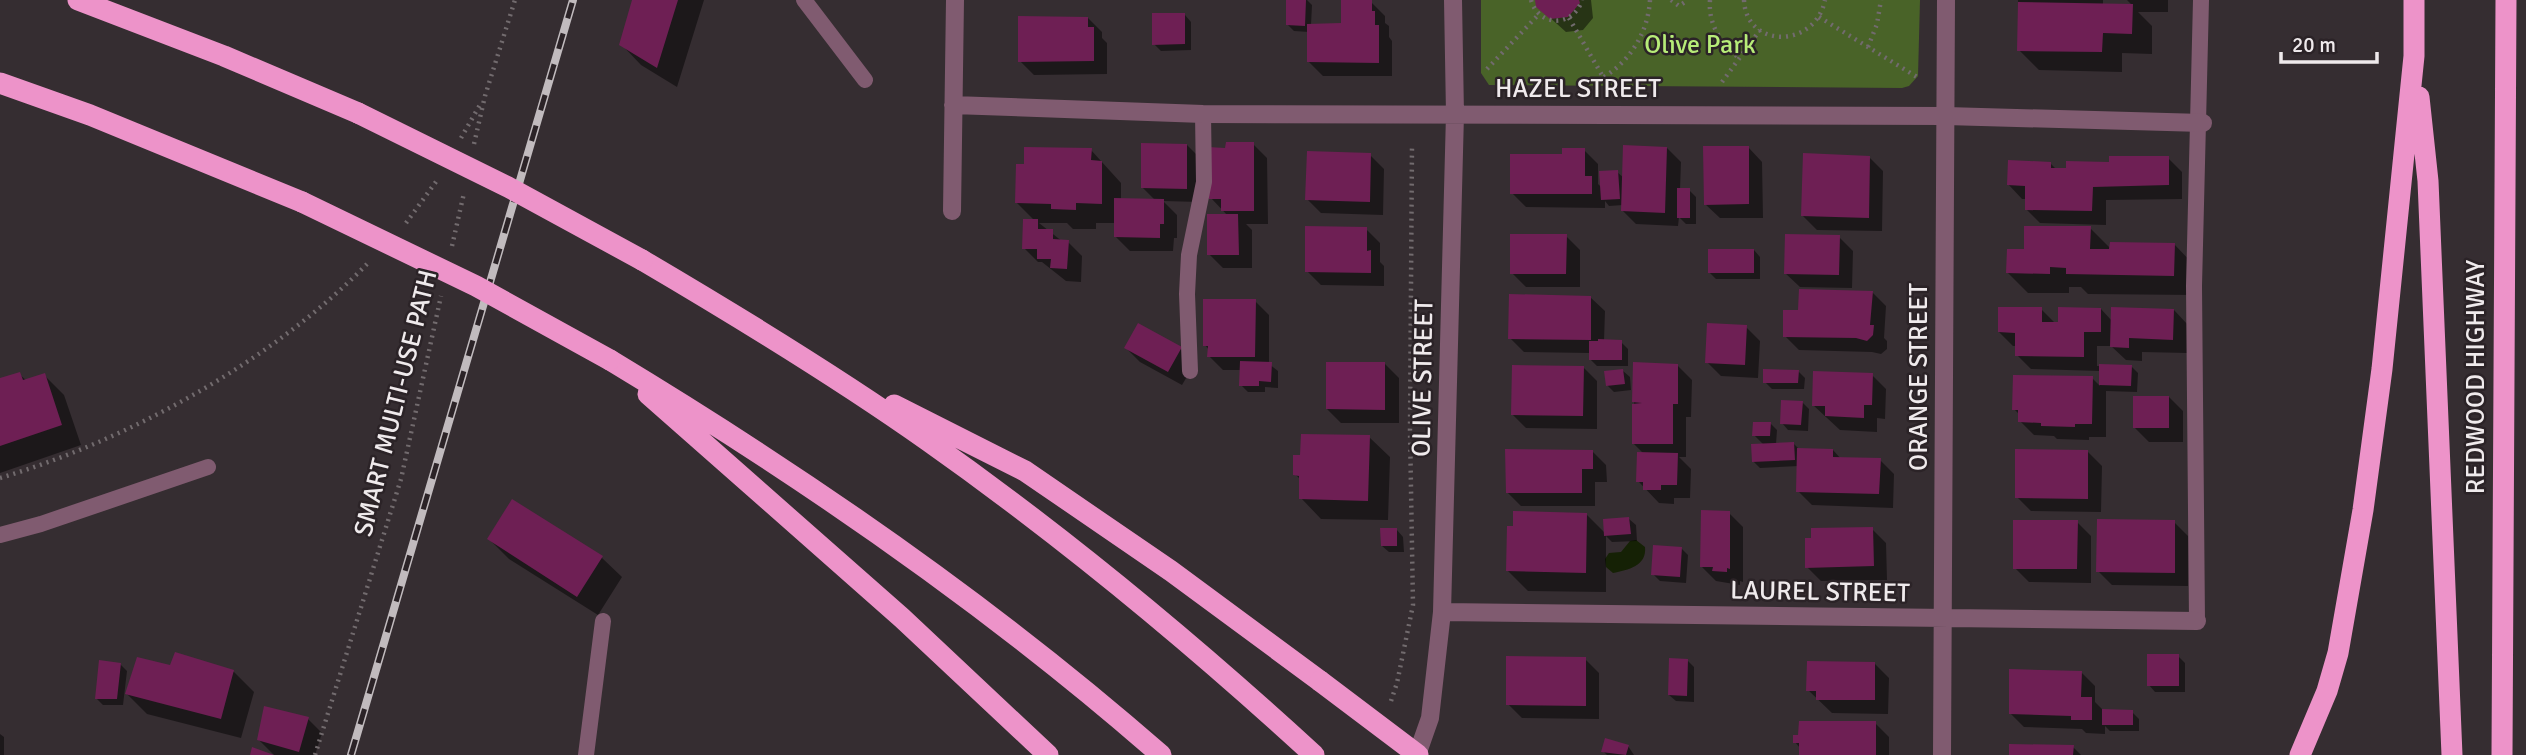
<svg xmlns="http://www.w3.org/2000/svg" width="2526" height="755" font-family="Signika,sans-serif">
	<style>
		.green { fill: #496328 }
		.water { fill: #152105 }
		.shadow { fill: #0007 }
		.building { fill: #6e1f54 }
		.lines { fill: none; stroke-linecap: round; stroke-linejoin: round }
		.path { stroke: #726b6e; stroke-width: 4.5; stroke-dasharray: 2 5; stroke-linecap: butt }
		.lane { stroke: #805b70; stroke-width: 16 }
		.street { stroke: #805b70; stroke-width: 18 }
		.highway { stroke: #ed93c9; stroke-width: 21 }
		.rail-casing { stroke: #c1bbbe; stroke-width: 8 }
		.rail { stroke: #2b2327; stroke-width: 5; stroke-dasharray: 16; stroke-linecap: butt }
		.highway-bridge { stroke: #ed93c9; stroke-width: 21 }
		.labels { text-anchor: middle; stroke-width: 5; stroke-linejoin: round; paint-order: stroke }
		.park-label { font-size: 26px; fill: #b7ec78; stroke: #2b2327 }
		.street-label { font-size: 26px; fill: #efeaec; stroke: #2b2327 }
	</style>
	<rect width="100%" height="100%" fill="#352d31"/>
	<path class="green" d="M1481,0H1920L1918,76L1909,86L1902,88L1489,85L1481,73Z"/>
	<path class="water" d="M1636,540L1645,547C1647,566 1628,570 1613,573L1606,567L1605,559L1609,553L1621,552L1630,541Z"/>
	<path class="shadow" d="M634,0H704L677,87L641,65L621,44Z
		M1288,0H1307L1312,5L1311,25H1343L1371,2L1385,16V23L1389,26V37L1392,41V76H1323L1309,62V32L1294,31L1287,24Z
		M1537,0H1591L1593,18L1583,30L1566,32L1537,6Z
		M2018,0H2103V5L2133,6L2127,0H2168V12H2138L2152,26V54L2122,53V72L2039,70L2019,50Z
		M1185,15L1191,22V50L1161,51L1154,44Z
		M1088,18L1102,32V38L1107,43V74L1034,75L1020,61Z
		M1253,144L1267,158L1268,224H1246L1252,230V268H1223L1209,254L1228,216L1211,198L1227,149Z
		M1187,145L1201,159L1200,202L1163,201L1177,215V238H1174L1173,251H1130L1116,237V223H1096V229H1073L1067,223H1039L1063,242H1068L1082,256L1081,282L1066,281L1042,262H1038L1024,248L1035,221L1017,203L1091,150L1121,183V200L1156,201L1142,187Z
		M1748,147L1762,162L1763,218H1720L1705,204Z
		M1667,148L1681,162L1680,190H1689L1696,197V224H1686L1679,217L1678,226L1636,224L1622,210L1623,205L1609,206L1605,201V208L1526,207L1512,193L1564,156L1584,150L1598,164V184L1602,188L1617,172L1624,178Z
		M1370,155L1384,169L1383,215L1321,213L1307,199Z
		M1869,157L1883,171L1882,231L1817,230L1803,216Z
		M2168,158L2182,172V199L2106,200V225L2040,223L2026,209V199H2022L2008,184L2050,163L2056,169Z
		M2090,228L2111,249L2174,244L2194,265V295L2088,294L2081,287H2069V293H2028L2008,273L2026,251Z
		M1366,229L1380,243V262L1384,266V286L1321,285L1307,271Z
		M1566,236L1580,250V287H1526L1512,273Z
		M1839,237L1853,251L1852,288L1800,287L1785,273Z
		M1754,250L1760,257V279H1716L1709,272Z
		M1872,292L1886,306L1884,338L1887,341V349L1881,354L1872,352L1799,350L1785,336L1800,312Z
		M1590,297L1605,311L1604,341L1621,342L1628,349V366H1597L1590,359V353L1524,352L1510,338Z
		M1255,301L1269,315V364L1278,371V388L1265,387V392H1248L1241,385V370H1223L1209,356V350L1205,345Z
		M2041,309L2056,324L2101,309L2112,321L2174,310L2188,325L2187,353L2142,352V361L2126,360L2111,346H2097V366H2131L2138,373L2137,392L2106,391V437H2089V440L2057,439L2054,436L2034,435L2020,421V415L2014,409L2092,378L2100,386L2101,371L2031,369L2017,355V346H2013L1999,332Z
		M1746,327L1760,341L1758,378L1721,376L1707,362Z
		M1126,348L1181,349L1195,363L1182,385L1140,362Z
		M1385,364L1399,378V423H1341L1327,409Z
		M1635,364L1678,366L1692,380L1691,417H1686V457H1679L1691,469L1690,498H1674V504L1659,503L1638,481L1644,454L1633,443Z
		M1583,367L1597,381V429L1526,428L1512,414Z
		M1623,371L1630,377L1631,390L1614,392L1607,385Z
		M1798,371L1805,378L1804,389H1772L1765,382Z
		M19,374L27,381L44,375L64,395L81,445L0,473V380Z
		M1872,375L1886,389L1885,419L1877,418V432L1840,430L1813,405Z
		M2169,397L2183,411V442H2149L2135,428Z
		M1802,402L1809,409L1808,431L1788,430L1782,423Z
		M1770,423L1777,430L1776,444L1793,443L1799,449L1833,450L1841,459L1880,460L1894,474L1893,508L1812,505L1798,491L1799,466L1760,468L1753,461L1764,445L1754,435Z
		M1369,437L1390,457L1388,520L1321,519L1301,498V480L1295,474Z
		M1592,451L1606,465L1607,482H1595V506H1521L1507,492Z
		M2088,452L2102,466L2101,512L2031,511L2017,497Z
		M1729,513L1743,527V582L1740,581V585L1716,581L1702,567Z
		M1586,514L1606,534L1629,519L1636,525L1637,541L1612,542L1606,536V592L1528,591L1508,571L1515,528Z
		M2077,522L2091,536V583L2029,582L2015,568Z
		M2174,522L2188,536V586L2112,585L2098,571Z
		M1872,529L1886,543L1887,580L1821,581L1807,567Z
		M1397,530L1403,537L1404,552H1389L1382,546Z
		M489,539L601,557L622,577L598,615L509,559Z
		M1681,548L1688,555L1686,583L1660,581L1653,574Z
		M2178,656L2185,663V692H2155L2149,685Z
		M1585,659L1599,673V719L1522,718L1508,704Z
		M1688,661L1694,667V702L1676,701L1669,695Z
		M120,664L127,671L123,705H103L96,698Z
		M1875,664L1889,678L1888,714L1832,713L1808,690Z
		M171,667L234,672L254,692L241,738L147,714L127,694Z
		M2081,672L2095,686V702L2104,711L2132,712L2139,719V731H2110L2105,726V734L2086,733L2082,729L2024,727L2010,713Z
		M308,719L322,733L315,755H274L259,740Z
		M1875,723L1889,737V755H1800V748L1795,742Z
		M0,734L4,737V755H0Z
		M1628,746L1634,755H1607L1603,751Z
		M2073,747L2081,755H2011Z"/>
	<path class="building" d="M632,0H678L657,68L619,45Z
		M1286,0H1306L1305,26L1286,25Z
		M1341,0H1372V11H1375V25H1379V63L1307,62V24L1341,23Z
		M1535,0H1579L1580,3L1568,17L1550,19L1536,7Z
		M2018,2L2133,4L2132,34L2103,33L2102,52L2017,51Z
		M1152,13H1185V44L1152,45Z
		M1018,16L1088,17V27H1094V61L1018,62Z
		M1226,142H1254V211H1221V199H1209L1208,147L1225,148Z
		M1141,143L1187,144V189L1141,188Z
		M1623,145L1667,147L1665,213L1621,211Z
		M1703,146H1749V204L1704,205Z
		M1024,147L1092,148L1091,160L1102,161V204L1076,203V210L1051,209V204L1015,203L1016,164H1024Z
		M1562,148H1585V176H1592V194H1510V154H1562Z
		M1307,151L1371,153L1370,202L1305,200Z
		M1803,153L1870,156L1869,218L1801,216Z
		M2109,156H2169V185L2093,187L2092,211L2025,210V186L2007,185L2008,160L2051,162V168H2066V161L2109,162Z
		M1618,170L1620,199L1601,200L1599,171Z
		M1677,188H1690V218H1677Z
		M1114,198L1164,199V224H1160V238L1114,237Z
		M1207,214H1238L1239,255H1207Z
		M1023,219H1038V229H1053V239L1069,240L1067,269L1050,268L1051,259H1037V249H1022Z
		M1305,226L1367,227V251L1371,250V273L1305,272Z
		M2024,226H2091L2090,249H2109L2110,242L2175,243L2174,276L2066,274V268L2050,267V274L2006,273L2007,249H2024Z
		M1510,234H1567L1566,274H1510Z
		M1785,234L1840,235L1839,275L1784,274Z
		M1708,249H1754V273H1708Z
		M1799,289L1873,291L1870,325H1874L1873,335L1867,341L1856,338L1783,337V310H1798Z
		M1509,294L1591,296V340L1508,339Z
		M1203,299H1256L1255,357H1207L1208,346H1203Z
		M1998,307H2042V322H2058V307L2101,308V332H2084V357L2015,356V333L1998,332Z
		M2111,307L2174,309L2173,340L2129,338V348L2110,347Z
		M1138,323L1182,347L1168,372L1124,348Z
		M1707,323L1747,325L1745,365L1705,363Z
		M1598,339L1622,340V360H1589V341H1598Z
		M1240,361L1272,362L1271,382L1259,381V386H1239Z
		M1326,362H1385V410L1326,409Z
		M1633,362L1678,364V404H1673V444H1632V404L1642,403L1632,402Z
		M2099,364L2132,365L2131,386L2099,385Z
		M1512,365L1584,366L1583,416L1511,415Z
		M1623,369L1625,384L1606,386L1604,371Z
		M1763,369L1799,370L1798,383H1763Z
		M1813,371L1873,373L1872,405H1864V418L1825,416V406H1812Z
		M20,372L23,380L45,373L62,425L0,446V378Z
		M2013,375L2093,376L2092,424H2075V427L2041,426V423L2018,422V410H2012Z
		M2133,396H2169V428H2133Z
		M1781,400L1803,401L1801,425L1780,424Z
		M1753,422H1771L1770,436H1752Z
		M1301,434L1370,435L1368,501L1299,499V476L1293,475V455H1300Z
		M1794,442L1795,460L1752,462L1751,444Z
		M1797,448L1833,449V457L1881,458L1879,494L1796,492Z
		M1505,449L1593,450V469H1582V493H1506Z
		M2015,449L2088,450V499L2015,498Z
		M1637,452L1678,453L1677,485H1661V490H1643V482H1636Z
		M512,499L603,556L577,597L487,539Z
		M1701,510L1730,511V569L1727,568V572L1712,571L1713,567H1700Z
		M1513,511L1587,513L1586,573L1506,571L1507,526H1513Z
		M1629,517L1631,534L1604,536L1603,519Z
		M2097,519L2175,520V573L2096,572Z
		M2013,520H2078L2077,569H2013Z
		M1873,527L1874,566L1805,568V538H1811V528Z
		M1380,528H1397V546H1381Z
		M1653,545L1682,547L1680,577L1651,575Z
		M175,652L234,670L221,719L125,694L137,657L170,665Z
		M2147,654H2179V686H2147Z
		M1506,656L1586,657V706L1506,705Z
		M1669,658L1688,659L1687,696L1668,695Z
		M99,660L121,663L117,699H95Z
		M1807,661L1875,662V700H1816V691H1806Z
		M2009,669L2082,671L2081,697H2092V720H2071V716L2009,714Z
		M264,706L309,717L299,752L257,740Z
		M2102,709L2133,710V725H2102Z
		M1799,721H1876V755H1799V743H1793V735H1798Z
		M1605,738L1629,745L1626,755L1601,752Z
		M2009,744L2074,745L2073,755H2009Z
		M252,747L274,755H250Z"/>
	<g class="lines">
		<path class="path" d="M1531,0C1539,28 1574,27 1582,0
			M1671,0L1679,6L1688,0
			M1710,0C1708,24 1721,44 1739,58
			M1744,0C1746,49 1815,49 1825,0
			M1819,17L1917,77
			M1569,18L1606,82
			M1868,47L1877,24L1881,0
			M1487,69L1539,14
			M1604,77C1631,60 1648,32 1650,0
			M1722,82L1760,30
			M461,138L481,103
			M474,144L485,96L515,0
			M406,223L438,179
			M452,246L464,193
			M0,478C131,439 274,360 369,262
			M1391,701L1397,683L1413,605L1410,430L1412,144
			M315,755L401,479L441,296"/>
		<path class="lane" d="M804,0L865,80
			M1190,371L1187,294L1189,255L1204,182L1203,114
			M0,535L41,524L208,467
			M2197,621L2194,286L2201,0
			M586,755L603,621"/>
		<path class="street" d="M953,105L1203,114L1946,116L2203,123
			M952,211L955,0
			M1442,612L2197,621
			M1417,755L1430,718L1442,612L1455,114L1453,0
			M1942,755L1946,0"/>
		<path class="highway" d="M78,0L224,56L358,113
			M0,83L90,115L302,202
			M2419,97L2428,181L2452,755
			M642,260C739,317 836,376 928,441C1064,537 1192,643 1314,755
			M610,360C804,477 990,605 1161,755
			M648,394L902,618L1048,755
			M894,405L1025,471L1171,571L1320,681
			M2300,755L2327,691L2338,653L2363,510L2382,369L2414,56V0
			M2502,755L2506,0"/>
		<defs>
			<path id="rail" d="M351,755L573,0"/>
		</defs>
		<use href="#rail" class="rail-casing"/>
		<use href="#rail" class="rail"/>
		<path class="highway-bridge" d="M358,113L508,187L642,260
			M302,202L476,286L610,360
			M1320,681L1418,755"/>
	</g>
	<g class="labels">
		<g class="park-label">
			<text x="1700" y="53">Olive Park</text>
		</g>
		<g class="street-label">
			<text x="1578" y="97">HAZEL STREET</text>
			<text transform="translate(1918 377) rotate(-90)" y="9">ORANGE STREET</text>
			<text transform="translate(2475 377) rotate(-90)" y="9">REDWOOD HIGHWAY</text>
			<text transform="translate(1422 378) rotate(-89)" y="9">OLIVE STREET</text>
			<text transform="translate(395 403) rotate(-76)" y="9">SMART MULTI-USE PATH</text>
			<text transform="translate(1820 591) rotate(1)" y="9">LAUREL STREET</text>
		</g>
	</g>
	<path d="M2281 52v10h96v-10" fill="none" stroke="#efeaec" stroke-width="3.5"/>
	<text x="2292" y="52" font-size="21" fill="#efeaec" stroke="#2b2327" stroke-width="5" paint-order="stroke">20 m</text>
</svg>
